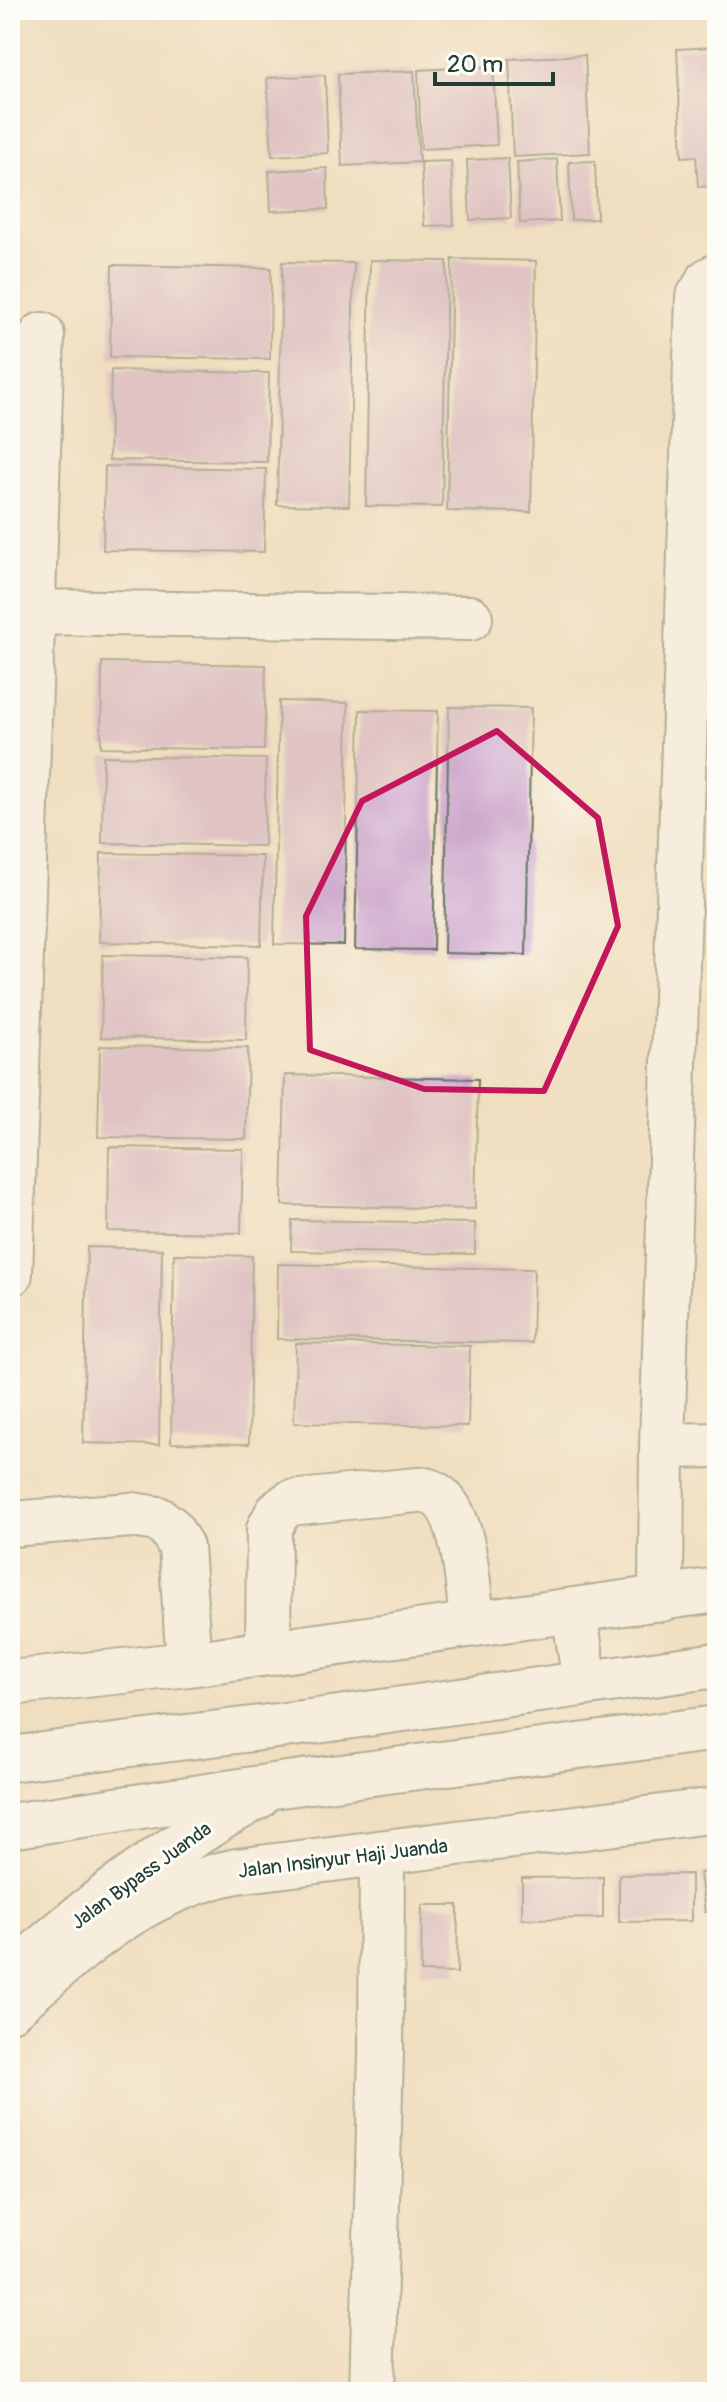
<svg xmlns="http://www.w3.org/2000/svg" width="727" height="2402" font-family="Pangolin,sans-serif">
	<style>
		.building { fill: #cca5ca }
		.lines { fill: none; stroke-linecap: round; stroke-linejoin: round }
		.minor-casing { stroke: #687565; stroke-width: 48 }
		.highway-casing { stroke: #687565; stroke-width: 48 }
		.minor { stroke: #fff; stroke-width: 44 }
		.highway { stroke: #fff; stroke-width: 44 }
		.marked { fill: none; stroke: #c2185b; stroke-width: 6; stroke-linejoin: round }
		.labels { text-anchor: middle; stroke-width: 6; stroke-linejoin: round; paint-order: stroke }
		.street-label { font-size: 20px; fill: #1f3d34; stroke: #fdfcf7 }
	</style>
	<rect width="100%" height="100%" fill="#fdfcf7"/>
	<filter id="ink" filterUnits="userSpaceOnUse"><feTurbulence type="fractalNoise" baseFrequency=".0125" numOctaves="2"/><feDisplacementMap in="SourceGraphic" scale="16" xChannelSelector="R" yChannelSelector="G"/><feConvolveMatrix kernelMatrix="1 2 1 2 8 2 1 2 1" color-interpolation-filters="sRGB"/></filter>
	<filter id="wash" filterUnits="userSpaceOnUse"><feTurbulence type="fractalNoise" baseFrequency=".006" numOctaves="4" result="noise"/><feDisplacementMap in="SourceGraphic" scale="32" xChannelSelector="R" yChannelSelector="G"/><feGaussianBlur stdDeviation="1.8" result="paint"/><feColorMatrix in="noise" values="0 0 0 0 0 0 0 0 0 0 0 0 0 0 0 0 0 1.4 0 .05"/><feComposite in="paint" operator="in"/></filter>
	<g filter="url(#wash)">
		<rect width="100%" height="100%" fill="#f0dec0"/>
		<g id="blocks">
			<path class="building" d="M713,47L715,89H717V186L698,187L696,156L682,157L677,49Z
				M585,55L590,153L513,157L509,59Z
				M493,66L497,145L421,149L418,70Z
				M414,71L419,162L342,166L338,74Z
				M325,75L328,153L272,156L267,78Z
				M508,158L511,218L470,220L467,160Z
				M557,159L560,221L520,223L517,162Z
				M451,161L454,225L424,226L421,162Z
				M595,161L597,219L571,220L569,162Z
				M327,168L328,209L271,211L269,171Z
				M452,259L536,261L531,512L447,511Z
				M370,260L447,261L442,507L366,506Z
				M282,262L354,263L349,506L277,505Z
				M112,265L271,268L270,359L110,357Z
				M111,370L269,373L267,462L109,460Z
				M105,466L266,469L264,552L103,550Z
				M102,662L266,665L264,750L101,747Z
				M279,701L348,703L344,945L274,944Z
				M449,707L531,708L526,955L444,953Z
				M360,710L438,711L433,950L355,949Z
				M103,756L266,759L264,846L102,843Z
				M101,853L263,856L261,945L99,942Z
				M103,955L247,957L246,1040L101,1037Z
				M100,1046L248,1048L246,1139L98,1137Z
				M285,1075L478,1079L475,1209L282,1205Z
				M109,1147L243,1149L241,1233L108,1231Z
				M292,1220L475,1223V1254L291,1251Z
				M87,1247L162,1249L159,1445L83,1443Z
				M174,1254L252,1256L249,1444L171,1443Z
				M278,1264L534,1269L532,1343L277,1339Z
				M296,1343L470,1346L468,1426L294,1423Z
				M717,1871V1911L705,1912L700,1873Z
				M691,1874V1921L619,1922V1875Z
				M603,1877V1918L522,1919V1878Z
				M422,1905H458L457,1973L421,1972Z"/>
		</g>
	</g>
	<g filter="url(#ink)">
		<use href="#blocks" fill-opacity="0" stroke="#687565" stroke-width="2"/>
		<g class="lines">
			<defs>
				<path id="minor" d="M32,612L470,618
					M10,1274L42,335
					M662,1446L717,1445
					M10,1524L132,1515L158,1519L170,1528L181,1547L189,1664
					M661,1599L662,1446L698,298L709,280L717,276
					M268,1653L269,1529L278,1512L290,1503L406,1491C412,1491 420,1489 425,1490C467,1498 468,1591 472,1624
					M10,1683L189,1664L717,1590
					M10,2009C84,1946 139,1891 237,1871L717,1810
					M372,2392L381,2052L382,1854"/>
				<path id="highway" d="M574,1611L585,1682
					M10,1759L317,1721L717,1665
					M10,1826L280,1785L717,1728
					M10,1978C78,1912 174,1843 257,1797"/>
			</defs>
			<use href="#minor" class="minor-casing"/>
			<use href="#highway" class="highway-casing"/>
			<use href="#minor" class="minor"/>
			<use href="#highway" class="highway"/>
		</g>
	</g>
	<path d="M0 0H727V2402H0ZM497,731L598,818L618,926L544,1091L424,1089L310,1050L306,916L362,801Z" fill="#f0dec0" fill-opacity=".55" fill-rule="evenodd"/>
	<path class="marked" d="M497,731L598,818L618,926L544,1091L424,1089L310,1050L306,916L362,801Z"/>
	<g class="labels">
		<g class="street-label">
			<text transform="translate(343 1858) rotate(-7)" y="7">Jalan Insinyur Haji Juanda</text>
			<text transform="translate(141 1875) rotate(-36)" y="7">Jalan Bypass Juanda</text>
		</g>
	</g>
	<rect width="727" height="2402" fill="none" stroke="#fdfcf7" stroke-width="40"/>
	<path d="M435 72v12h118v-12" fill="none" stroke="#1f3d34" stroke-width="4"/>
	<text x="447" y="72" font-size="24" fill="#1f3d34" stroke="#fdfcf7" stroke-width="6" paint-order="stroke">20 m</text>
</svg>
